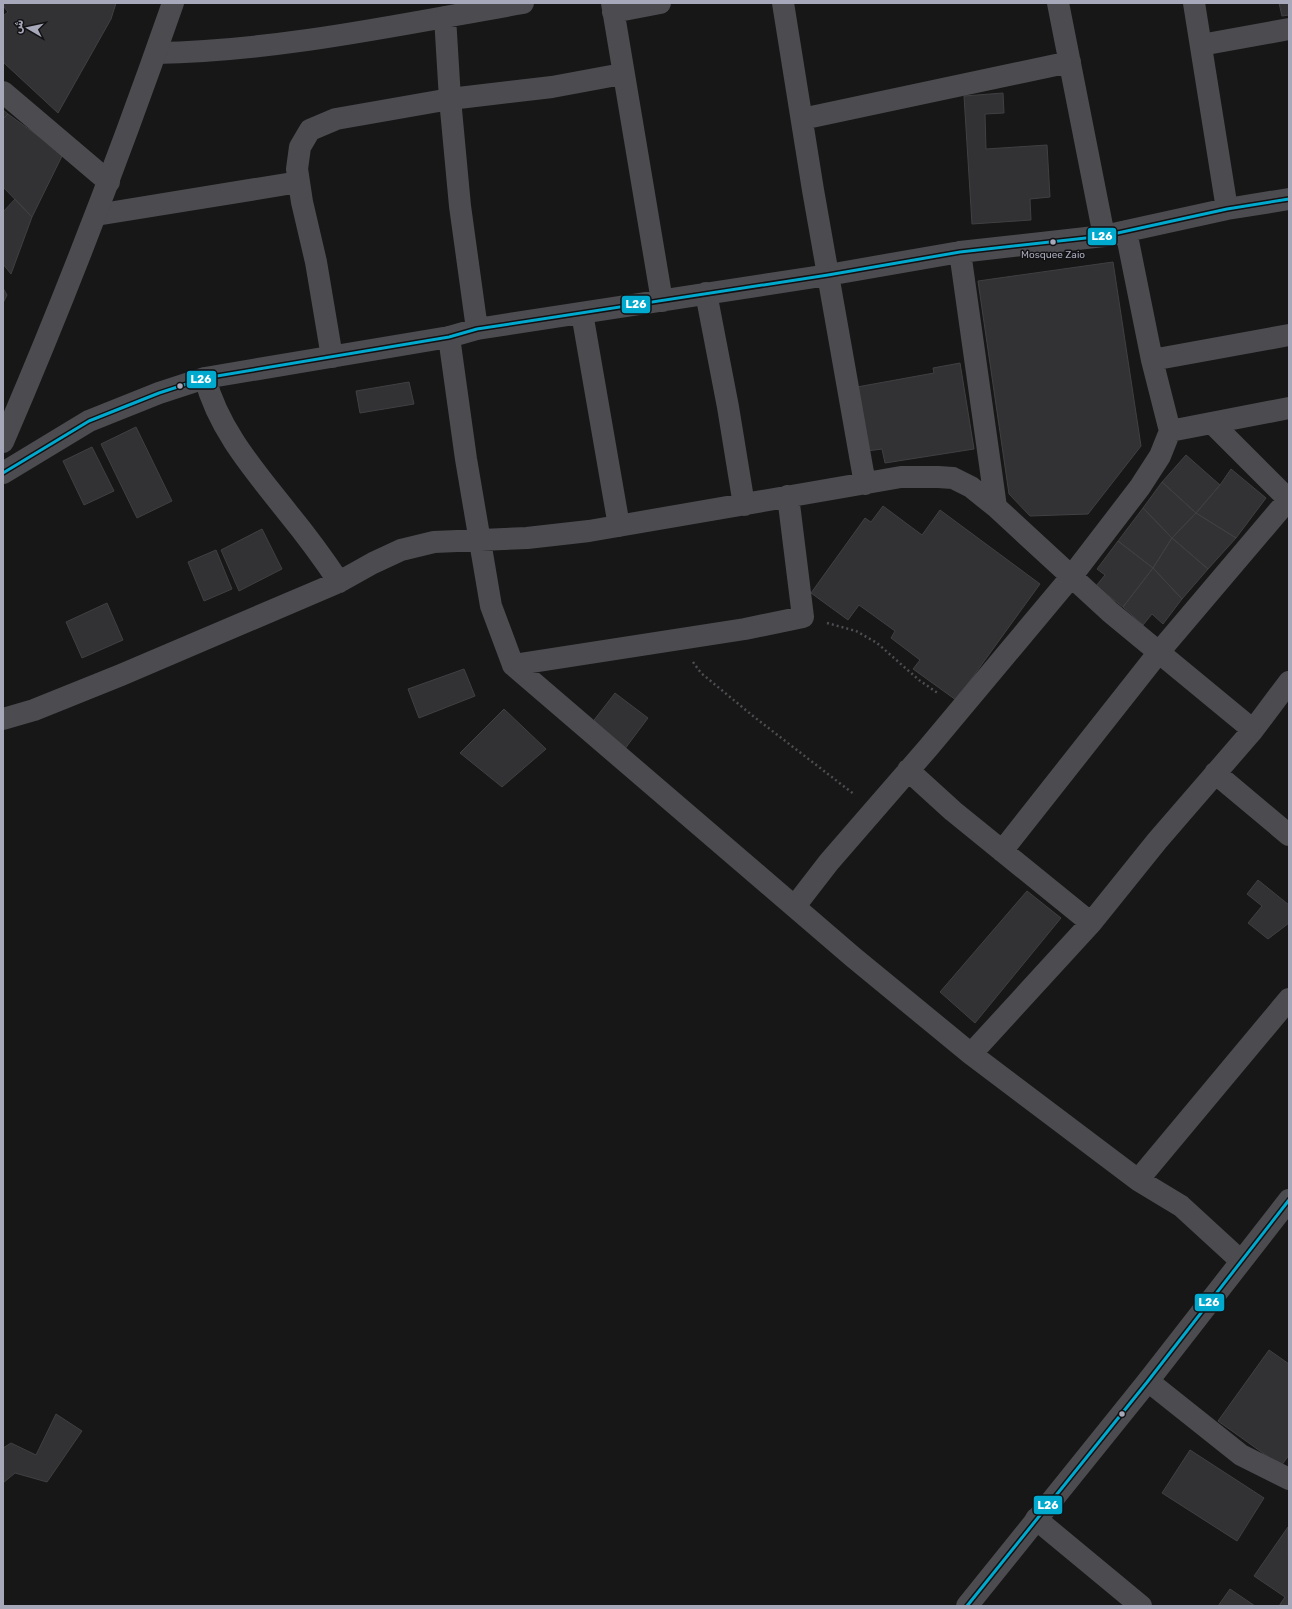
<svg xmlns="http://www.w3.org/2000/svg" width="1292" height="1609" font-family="Rubik,'Noto Naskh Arabic',sans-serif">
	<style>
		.building { fill: #323234; stroke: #404043 }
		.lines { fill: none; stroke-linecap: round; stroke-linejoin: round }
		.path { stroke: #4d4d52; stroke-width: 2.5; stroke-dasharray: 2 3; stroke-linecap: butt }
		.minor { stroke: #4c4b50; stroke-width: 22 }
		.tertiary { stroke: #4c4b50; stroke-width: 22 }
		.trunk { stroke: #4c4c50; stroke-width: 22 }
		.bus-1-casing { stroke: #121113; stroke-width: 6 }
		.bus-1 { stroke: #00a9ce; stroke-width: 3 }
		.bus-dot { fill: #a7a8b9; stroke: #121113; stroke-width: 1.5 }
		.labels { text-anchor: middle; stroke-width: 3; stroke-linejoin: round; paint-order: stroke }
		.bus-label { font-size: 10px; fill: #a7a8b9; stroke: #121113 }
		.line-badge { stroke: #121113; stroke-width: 1.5 }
		.badge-label { font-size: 11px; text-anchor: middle; font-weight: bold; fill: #fff }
	</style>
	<rect width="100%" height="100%" fill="#171717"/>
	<path class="building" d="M3,3H116L111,19L58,113L3,62V16L8,12L3,6Z
		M1279,3H1289V15L1282,16Z
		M1003,93L1004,113L985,114L986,149L1047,145L1050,197L1030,199L1031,220L972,224L964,96Z
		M3,110L8,114L3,119Z
		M8,114L63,154L32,217L3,187V119Z
		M15,199L32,217L11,274L3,264V212Z
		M1113,262L1141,446L1088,514L1030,516L1009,494L978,281Z
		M3,288L7,295L3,303Z
		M960,363L974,449L885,463L882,449L867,451L857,387L934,373L933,368Z
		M409,382L414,404L360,413L356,391Z
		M136,427L172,501L137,518L101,444Z
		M92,447L114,491L84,505L63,461Z
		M1186,455L1220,485L1196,513L1162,482Z
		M1231,469L1266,498L1236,538L1196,513L1220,485Z
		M1162,482L1196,513L1172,538L1143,508Z
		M883,506L922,535L940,510L1040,584L956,700L913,669L920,660L891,638L895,631L859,605L848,620L811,593L865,518L871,522Z
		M1143,508L1172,538L1153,568L1118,541Z
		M1196,513L1236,538L1208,569L1172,538Z
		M262,529L282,569L239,591L221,550Z
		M1172,538L1208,569L1182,599L1153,568Z
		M1118,541L1153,568L1123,607L1096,586L1105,575L1097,569Z
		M216,550L232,589L204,601L188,562Z
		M1153,568L1182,599L1163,624L1152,614L1143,625L1123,607Z
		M107,603L123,640L82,658L66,622Z
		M464,669L475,696L419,718L408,689Z
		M615,693L648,718L624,750L591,724Z
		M504,709L546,749L502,787L460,753Z
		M1258,880L1289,905V923L1268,939L1248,923L1262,906L1247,894Z
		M1027,891L1061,918L975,1023L940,992Z
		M1269,1350L1289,1364V1455L1281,1466L1218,1421Z
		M56,1414L82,1431L47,1482L15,1473L3,1483V1448L11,1443L36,1455Z
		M1190,1450L1264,1498L1237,1541L1162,1493Z
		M1288,1527L1289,1606H1279L1285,1597L1254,1576Z
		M1230,1589L1255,1606H1218Z"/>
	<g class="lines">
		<path class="path" d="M827,623L856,631L877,643L919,680L939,694
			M693,662L701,673L753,716L855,795"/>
		<path class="minor" d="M612,3L662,301
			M783,3L813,190L865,484
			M1058,3L1104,236
			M1194,3L1227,209
			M613,12L660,3
			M445,17L450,99L460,206L477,329
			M1201,45L1289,29
			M156,53C279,51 402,24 523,3
			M3,92L109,182
			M802,119L1070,62
			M96,215L299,182
			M960,252L996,507
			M706,293L728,407L744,505
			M582,313L619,526
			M449,337L466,459L491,606L513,665L853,957L971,1054L1138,1180L1181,1206L1241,1261
			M332,357L316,262L302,202L297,169L300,147L310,130L336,119L450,99L552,87L622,74
			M1152,360L1289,335
			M205,378C219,431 255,471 288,513C306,535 323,558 339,582
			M1212,423L1289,500
			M1170,431L1289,408
			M3,473L89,421L159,393L205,378L449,337L477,329L828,275L960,252L1104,236L1227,209L1289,199
			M513,665L745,629L803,617L788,496
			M3,719L34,710L121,675L339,582L373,563L401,550L434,542L527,538L589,531L901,477H938L953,478L971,487L996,507L1110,612L1253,730
			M908,770L953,811L1091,923
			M1215,773L1289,835
			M1002,851L1159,652L1288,500
			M795,906L829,862L928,748L1071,577L1140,487L1160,456L1170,431L1152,360L1126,231
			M971,1054L1091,923L1157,841L1253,730L1289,682
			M1138,1180L1289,999
			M1148,1381L1241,1455L1289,1479
			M1036,1519L1141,1606"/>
		<path class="tertiary" d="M3,442C65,298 121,152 173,3"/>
		<path class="trunk" d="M967,1606L1148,1381L1289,1200"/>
		<defs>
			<path id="bus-1" d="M3,473L89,421L159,393L205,378L449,337L477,329L828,275L960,252L1104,236L1227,209L1289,199
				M967,1606L1148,1381L1289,1200"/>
		</defs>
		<use href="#bus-1" class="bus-1-casing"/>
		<use href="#bus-1" class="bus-1"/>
	</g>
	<g class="bus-dot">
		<circle cx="1053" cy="242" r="3.5"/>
		<circle cx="180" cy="386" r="3.5"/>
		<circle cx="1122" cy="1414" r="3.5"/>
	</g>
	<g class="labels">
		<g class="bus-label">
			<text x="1053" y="258">Mosquee Zaio</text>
		</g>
	</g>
	<g class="line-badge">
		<rect x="1087" y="227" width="30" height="19" rx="4" fill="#00a9ce"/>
		<rect x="621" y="295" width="30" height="19" rx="4" fill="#00a9ce"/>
		<rect x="186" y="370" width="31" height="19" rx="4" fill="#00a9ce"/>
		<rect x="1194" y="1293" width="31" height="19" rx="4" fill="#00a9ce"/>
		<rect x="1033" y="1495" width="30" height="20" rx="4" fill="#00a9ce"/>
	</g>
	<g class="badge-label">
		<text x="1102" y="240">L26</text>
		<text x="636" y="308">L26</text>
		<text x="201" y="383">L26</text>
		<text x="1209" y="1306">L26</text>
		<text x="1048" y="1509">L26</text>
	</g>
	<rect width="1292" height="1609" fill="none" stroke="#a7a8b9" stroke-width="8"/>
	<g transform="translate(28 28) rotate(279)" stroke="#121113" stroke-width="3" paint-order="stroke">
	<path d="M0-3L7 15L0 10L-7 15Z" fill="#a7a8b9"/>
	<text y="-6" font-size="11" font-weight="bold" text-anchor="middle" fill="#a7a8b9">ش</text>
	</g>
</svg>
